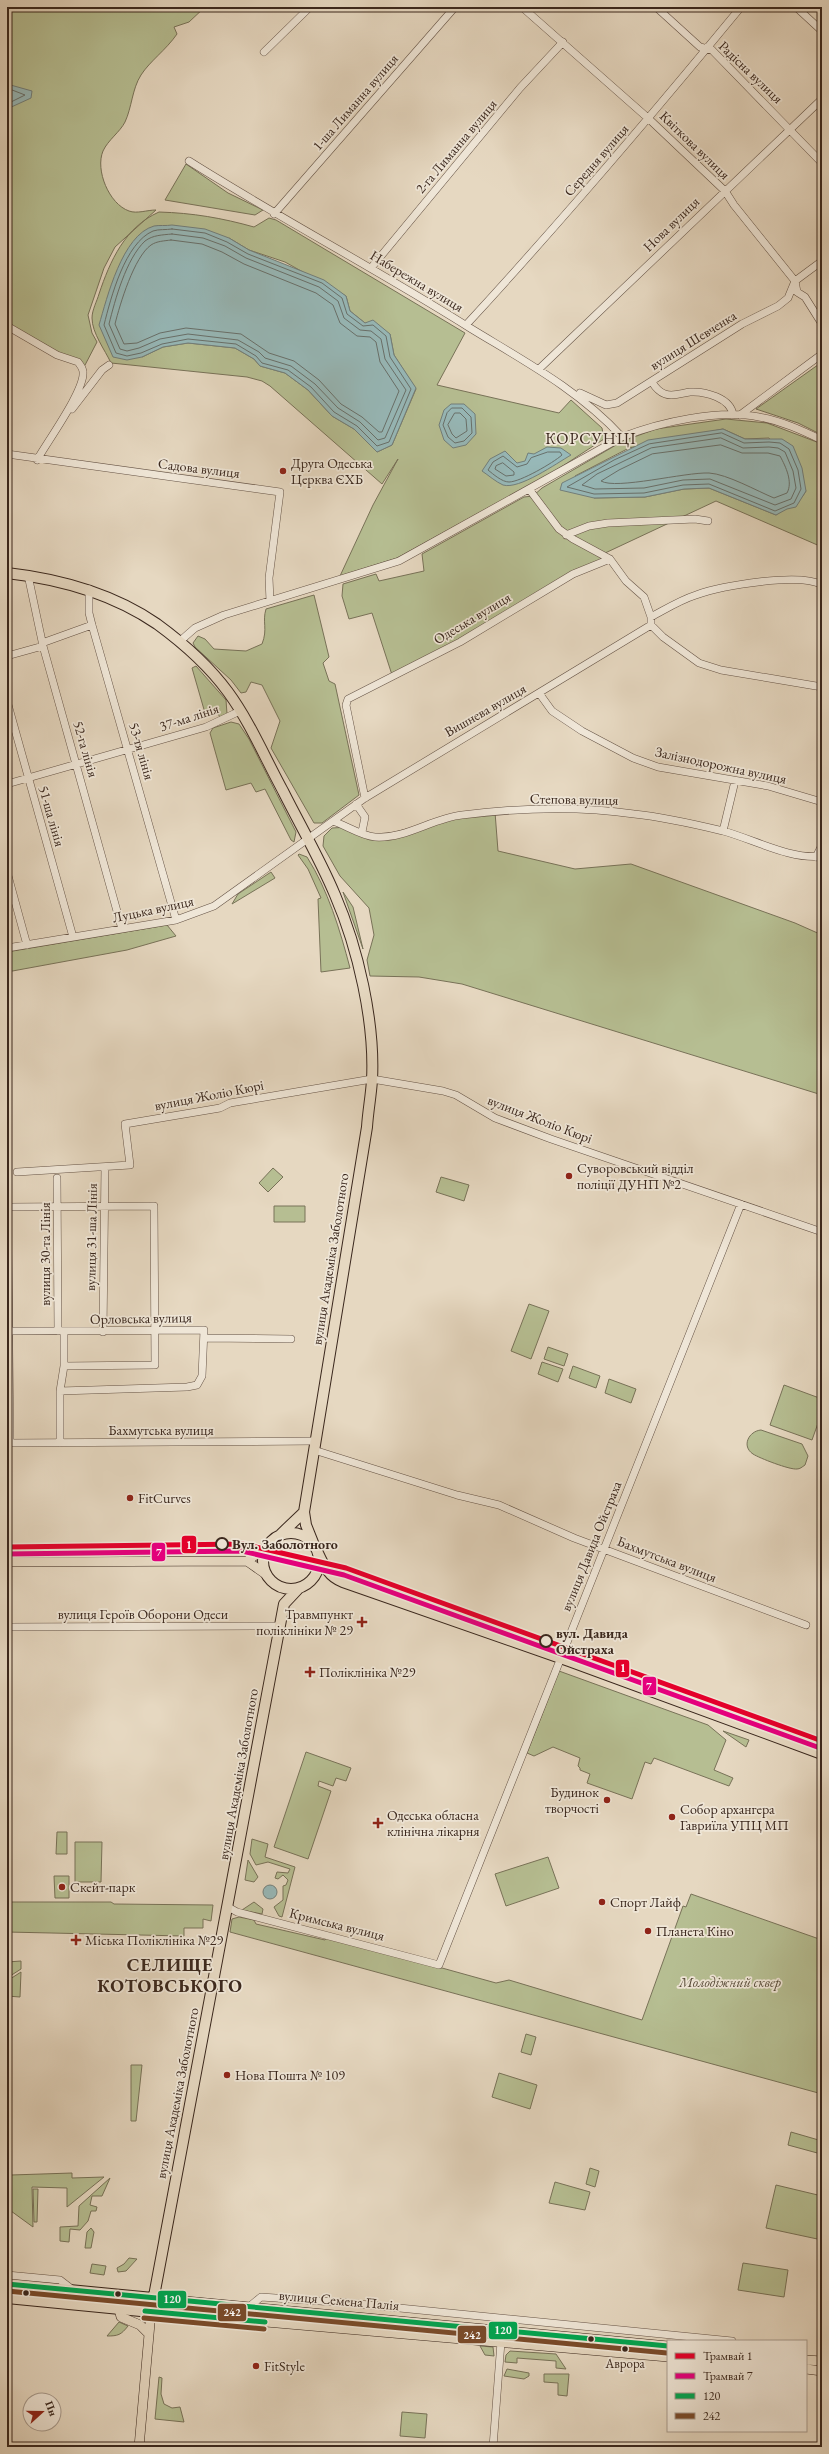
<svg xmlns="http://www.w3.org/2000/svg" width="829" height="2454" font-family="'EB Garamond',serif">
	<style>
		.green { fill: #b6be92; stroke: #787258; fill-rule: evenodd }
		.water { fill: #97b9b9; stroke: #727f7b }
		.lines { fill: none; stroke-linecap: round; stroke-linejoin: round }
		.shore { stroke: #68706b; stroke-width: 1 }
		.minor-casing { stroke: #655346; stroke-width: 8 }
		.major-casing { stroke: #3a271d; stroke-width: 10 }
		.highway-casing { stroke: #3a271d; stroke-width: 12 }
		.minor { stroke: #efe6d7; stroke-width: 7 }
		.major { stroke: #e6d8c1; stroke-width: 9 }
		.highway { stroke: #e6d8c1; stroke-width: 10 }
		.bus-1-casing { stroke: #efe6d7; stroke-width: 8 }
		.bus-2-casing { stroke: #efe6d7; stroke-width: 8 }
		.bus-1 { stroke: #00a651; stroke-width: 5 }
		.bus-2 { stroke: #7a4b2a; stroke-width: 5 }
		.tram-1-casing { stroke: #efe6d7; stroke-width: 8 }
		.tram-2-casing { stroke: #efe6d7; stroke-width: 8 }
		.tram-1 { stroke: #e4002b; stroke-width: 5 }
		.tram-2 { stroke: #e5007d; stroke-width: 5 }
		.poi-dot { fill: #8f2418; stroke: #efe6d7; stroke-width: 1.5 }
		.stop-dot { fill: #efe6d7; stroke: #3a271d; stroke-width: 2 }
		.bus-dot { fill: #3a271d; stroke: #efe6d7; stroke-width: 1.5 }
		.labels { text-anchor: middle; stroke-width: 3.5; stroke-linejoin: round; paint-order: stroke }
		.bus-label { font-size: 13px; fill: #3a271d; stroke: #efe6d7 }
		.street-label { font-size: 14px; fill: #3a271d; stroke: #efe6d7 }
		.poi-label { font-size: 14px; fill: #3a271d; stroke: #efe6d7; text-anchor: start }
		.stop-label { font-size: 14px; font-weight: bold; fill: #3a271d; stroke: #efe6d7; text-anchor: start }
		.park-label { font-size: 14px; font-style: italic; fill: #594d3a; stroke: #efe6d7 }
		.quarter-label { font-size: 16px; letter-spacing: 1px; fill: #3a271d; stroke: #efe6d7 }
		.district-label { font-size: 18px; font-weight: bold; letter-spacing: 1px; fill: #3a271d; stroke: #efe6d7 }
		.line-badge { stroke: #efe6d7; stroke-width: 1.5 }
		.badge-label { font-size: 11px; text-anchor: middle; font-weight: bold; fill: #fff }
	</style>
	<rect width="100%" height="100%" fill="#e6d8c1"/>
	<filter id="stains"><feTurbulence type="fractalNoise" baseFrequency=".005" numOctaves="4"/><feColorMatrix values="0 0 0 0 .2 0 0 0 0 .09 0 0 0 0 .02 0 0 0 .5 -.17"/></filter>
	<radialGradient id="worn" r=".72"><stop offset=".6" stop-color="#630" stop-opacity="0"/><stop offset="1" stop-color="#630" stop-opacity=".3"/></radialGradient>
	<path class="green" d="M7,7H205L189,22L174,27L177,34C166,50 150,61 141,75C132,89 132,107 125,122C120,132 108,140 103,151C95,170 109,204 129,211C137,214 147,210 156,210L115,247L104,268L88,315L92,333L97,342L84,367L56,354L7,324Z
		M186,164L228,193L263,210L255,215L165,200Z
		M159,212C193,213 222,218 254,227L269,218L276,220L465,333L437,385L559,413L571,400L602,428L604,439L555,471L397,558L340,576L373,505L398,459L382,484L270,386L262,381L247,377L111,363C105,350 92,333 92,318C92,310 97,301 99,294C110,261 125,227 159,212ZM229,238L249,250L285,262L346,296L350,311L365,323L390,334L394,355L416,389L392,445L377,452L354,429L332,416L308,390L285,373L260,366L254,359L235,348L188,343L163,347L142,357Z
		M822,362V435L798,423L756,409Z
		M726,419L767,423L822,444V547L716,501L603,554V561L393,678L372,613L349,619L342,596L343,584L376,574L379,581L424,571L422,554L524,497L533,496L542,488L623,441L656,429ZM723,429L745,439L769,438L806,491L802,497L776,515L709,488L684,489L645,497L594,498L575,476L629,448Z
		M314,595L329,657L323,663L329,681L335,684L359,795L322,823H314L271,748L280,721L262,685L251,682L246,692L241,693L231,680L195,647L193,643L198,636L205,639L214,649L246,651L262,644C268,629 262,622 266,609Z
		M196,666L226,700L227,714L220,718L216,708L205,713L192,668Z
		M231,722L239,724L249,739L296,832L294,842L291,840L265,789L256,792L251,783L226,790L210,733L213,728Z
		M495,812L498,851L575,869L631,864L795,923L822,935V1095L462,984L419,977L370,976L367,960L374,935L369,908L340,876L323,846L324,836L332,828L350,827L376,837L441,820Z
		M299,854L307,857C328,890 340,930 350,968L321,972L318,899L321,898L308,869L298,855Z
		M271,872L275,878L232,904L238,894Z
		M343,892L353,907L363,949Z
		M167,925L176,936L127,950L7,972V952Z
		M273,1168L283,1177L268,1192L259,1183Z
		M441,1177L469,1185L464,1201L436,1192Z
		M274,1206H305V1222H274Z
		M529,1304L549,1311L531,1359L511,1351Z
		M548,1347L568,1354L564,1366L544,1359Z
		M542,1362L563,1369L558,1382L538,1374Z
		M573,1366L600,1376L596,1388L569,1378Z
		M609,1379L636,1389L631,1403L605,1393Z
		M784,1385L822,1399V1412L812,1440L770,1425Z
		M761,1430L802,1444L808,1456L805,1465C802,1467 800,1469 797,1469C790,1470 759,1458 753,1454C741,1446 749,1431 761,1430Z
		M559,1671L708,1725L726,1740L714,1770L733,1778L729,1786L654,1758L651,1764L645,1762L632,1799L587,1783L590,1774L580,1770V1768L578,1766L580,1758L553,1747L534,1756L527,1753Z
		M723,1731L749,1740L746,1747Z
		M306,1752L351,1768L346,1781L336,1778L333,1786L319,1781L318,1786L331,1791L308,1859L274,1847Z
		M57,1832H67V1854H56Z
		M252,1839L268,1844L265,1857L295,1867L282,1917L279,1916L274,1907L283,1900V1886L286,1885L288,1880L283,1875L278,1879L275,1878L277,1872L288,1873L290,1869L268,1862L256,1865L250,1854Z
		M75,1842H102L101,1882H75Z
		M548,1857L559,1888L506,1906L495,1874Z
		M248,1860L258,1877L254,1882L245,1880Z
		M54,1876H69V1898H55Z
		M691,1894L822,1940V2094L230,1932L232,1919L239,1917L254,1920L256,1924L325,1940L327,1936L496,1983L509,1980L642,2020L683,1906L686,1907Z
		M7,1902H111L114,1904L213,1905L211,1921L203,1919V1928H184V1936L7,1932Z
		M254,1902L263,1909L262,1914L242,1910Z
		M21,1961V1969L7,1978V1962Z
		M21,1972L20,1997L7,1996V1981Z
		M526,2034L536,2037L531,2055L521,2052Z
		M131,2065H142L136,2121H131Z
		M499,2073L537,2085L530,2109L492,2097Z
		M791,2132L822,2141L821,2154L788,2145Z
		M590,2168L599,2171L595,2187L586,2184Z
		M72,2173V2178L104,2177L67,2207V2188L32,2187L33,2227L11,2211V2175Z
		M110,2178L102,2196H92L90,2205L97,2207L96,2211H91L88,2221L80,2230L70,2229L69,2242L60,2241V2227L78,2226L79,2206Z
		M555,2182L590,2192L585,2210L549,2203Z
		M776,2185L822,2196V2240L766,2228Z
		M33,2189H38L37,2222H34Z
		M91,2228L94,2232L91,2248H85L87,2232Z
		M129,2258L137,2259L126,2271L118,2272L117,2268L124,2264Z
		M743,2263L788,2270L784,2297L738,2290Z
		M92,2264L106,2266L104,2275L90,2273Z
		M7,2290L138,2302L137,2306L7,2293Z
		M168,2306L464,2332L465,2334L167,2309Z
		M119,2322L128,2326C121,2335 118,2336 107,2336Z
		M480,2346L493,2347L494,2356L485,2355Z
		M510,2351L556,2354L566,2369L556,2368V2361L517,2358V2363L505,2362L506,2355Z
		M507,2369L529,2373V2376L524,2379L504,2376Z
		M544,2374H569L567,2396L558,2395V2383L544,2382Z
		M159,2377L162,2378L161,2394L164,2404L172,2408L180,2407L184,2422L155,2419Z
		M402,2412L427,2414L425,2438L400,2436Z"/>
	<path class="water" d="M7,84L32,91L31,98L7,109Z
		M172,225L205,229L229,238L249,250L324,280L346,296L350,311L365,323L373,320L390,334L394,355L416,388L392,445L377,452L354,429L332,416L308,390L285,373L260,366L254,359L235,348L188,343L163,347L142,357L127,360L113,357L99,325C107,298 122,235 154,226C159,225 166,226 172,225Z
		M451,404H464L475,414L476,434L466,445L453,448L444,440L439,425L444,410Z
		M723,429L745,439H782L793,446L802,468L806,491L796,507L787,509L776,515L709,488L684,489L645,497L594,498L560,490L562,483L648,440Z
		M547,447L561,448L571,455C557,463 519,490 503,485C496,482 488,475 482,471L490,459L505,451L517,463L525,461L528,453L534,454Z
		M263 1892a7 7 0 1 1 14 0a7 7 0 1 1-14 0Z"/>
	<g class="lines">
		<path class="shore" d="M7,88L25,95L7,104
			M172,229L205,233L227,242L248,254L322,283L342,298L347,314L363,326L373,325L386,336L390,357L411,389L389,442L377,446L357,426L334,412L311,387L288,370L262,363L256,356L236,344L188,339L162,344L141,353L127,356L116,353L104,325C111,297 125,243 153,231C159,229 166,230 172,229Z
			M172,234L203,238L225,246L246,258L319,287L338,301L344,318L360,330L371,331L381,339L385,359L406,390L385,438L378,440L360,422L338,408L315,384L291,366L265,358L259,352L238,340L188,334L160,339L139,348L127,351L120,349L109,324C115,300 126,259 145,241C153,235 162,235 172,234Z
			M171,240L202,244L222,252L244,264L316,293L333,305L340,323L357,336L370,337L376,342L380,362L399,391L382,432H379L362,417L341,404L319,380L294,361L269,353L241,334L186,328L160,333L137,343L124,344L115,324C120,304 134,257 151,245C157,241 164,241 171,240Z
			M452,408H462L471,417L472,433L464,441L455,443L448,437L443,425L447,413Z
			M455,413H460L466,419L467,431L456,438L452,434L448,425Z
			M722,433L744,443L769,442L780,443L789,449L798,470L801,489L794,503L775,511L709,484L683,485L644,493L594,494L567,487L614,460L649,444Z
			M721,438L743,448L769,447L778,448L785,452L793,471L796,488L791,499L775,505L710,479L683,480L644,488L595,489L582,485L597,474L651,448Z
			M721,445L742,453H768L780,456C786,467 793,482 787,493L774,498C757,491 727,474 709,473C685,472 616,490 601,481L619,470L652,454Z
			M548,452H560L562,455C553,463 520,482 509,482C502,482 493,474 488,470L493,462L503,456L517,467L527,464L531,458Z
			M503,463L514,472V475L506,476L495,469L496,466Z"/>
		<defs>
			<path id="minor" d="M522,7L649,119L725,191L734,205L795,281L797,292L805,297L822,324
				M656,7L700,47L712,50L822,163
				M796,7L822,31
				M264,52L310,7
				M189,161C281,219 378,270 470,328C524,361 579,390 622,437
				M274,214L455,7
				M371,268L520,88L563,42
				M466,325C561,222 652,115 741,7
				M7,326L57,355L78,362C80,365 83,368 83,372C85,390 47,442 37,460
				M539,369L822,99
				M652,382C655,387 659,392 665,394C673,397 682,393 690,392C705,391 731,398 733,415
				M580,393L606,405L617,403L742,324L778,306L788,298L795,281L822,261
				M72,409L102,370L109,365
				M740,415L822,354
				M7,454L280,492L269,578L270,601
				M529,489L559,529L573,539L610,559L626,581L644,597L651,617V625L663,637L699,663L721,670L822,687
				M566,535L589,526L608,523L695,519L708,521
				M28,575L43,646L122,929
				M89,589V613L92,625L176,920
				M651,617C666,609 680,600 696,595C721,586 800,572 822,585
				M179,642L195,628L224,615L399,561L622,437C660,422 719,409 759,417C782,421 801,430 822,440
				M42,643L92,625
				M7,656L43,646
				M539,693L552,711L582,731L633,758L658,767L768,786L822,802
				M7,701L73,937
				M7,784L206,727L240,711
				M365,798L346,705L348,699L460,642L573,574L610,559
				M356,804L365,817L362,832
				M333,821C345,825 362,836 375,837C406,839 433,818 462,815C518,808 578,806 634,814C663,817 694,824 723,831C753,839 791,860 822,856
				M723,831L735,781
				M816,857L822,845
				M7,872L27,945
				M7,948L176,920L214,906L365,798L651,625
				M7,1158L10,1443
				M17,1172L130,1165L125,1124L220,1108L230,1103L372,1079L443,1091L456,1095L495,1118L551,1139L822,1232
				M57,1178L58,1331
				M9,1207L154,1206L155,1365L64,1366
				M7,1331L204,1330L202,1376L197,1385L187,1387L60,1391
				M103,1332L105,1167
				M204,1338L291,1339
				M7,1443L315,1441
				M60,1443V1391L64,1366V1331
				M314,1450L457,1495L499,1505L574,1538L806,1625
				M7,1627L280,1626
				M228,1907L237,1912L439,1965L741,1204
				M7,2275L60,2280L73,2290
				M250,2306L261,2297L349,2303L732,2341
				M493,2447L501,2342"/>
			<path id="major" d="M247,1561L267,1575
				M7,1562L247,1561L267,1547
				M153,2298L668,2346
				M119,2309L121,2317L140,2325L149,2334
				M806,2360L822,2361
				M806,2369L822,2371
				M139,2447L151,2312L668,2357"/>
			<path id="highway" d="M7,573C60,579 112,593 157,624C183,643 209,666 228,692C250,722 265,758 283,791C300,825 320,859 335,895C358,948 375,1022 372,1080C371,1096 368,1111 367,1127L304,1512L306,1525L314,1545
				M263 1561a28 28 0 1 1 56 0a28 28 0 1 1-56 0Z
				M281,1534L304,1512
				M318,1553C324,1566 329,1577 343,1582L569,1661L822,1754
				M7,2284L153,2298
				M7,2298L151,2312L284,1604L299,1588"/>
		</defs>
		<use href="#minor" class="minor-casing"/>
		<use href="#major" class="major-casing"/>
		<use href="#highway" class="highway-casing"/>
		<use href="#minor" class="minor"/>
		<use href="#major" class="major"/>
		<use href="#highway" class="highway"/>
		<defs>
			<path id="bus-1" d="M7,2284L668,2346
				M145,2311L265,2322"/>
			<path id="bus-2" d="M7,2291L667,2353
				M144,2318L264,2329"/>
		</defs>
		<use href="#bus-1" class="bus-1-casing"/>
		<use href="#bus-2" class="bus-2-casing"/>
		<use href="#bus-1" class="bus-1"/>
		<use href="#bus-2" class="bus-2"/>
		<defs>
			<path id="tram-1" d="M7,1547L243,1544L346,1568L822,1741"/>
			<path id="tram-2" d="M7,1554L242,1551L344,1575L820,1748"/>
		</defs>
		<use href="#tram-1" class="tram-1-casing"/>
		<use href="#tram-2" class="tram-2-casing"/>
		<use href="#tram-1" class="tram-1"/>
		<use href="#tram-2" class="tram-2"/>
	</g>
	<g class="poi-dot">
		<circle cx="283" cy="471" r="4"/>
		<circle cx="569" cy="1176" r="4"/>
		<circle cx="130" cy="1498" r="4"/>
		<path d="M360 1616h4v4h4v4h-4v4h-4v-4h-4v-4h4z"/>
		<path d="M308 1666h4v4h4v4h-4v4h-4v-4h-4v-4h4z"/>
		<circle cx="607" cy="1800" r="4"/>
		<circle cx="672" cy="1817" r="4"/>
		<path d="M376 1817h4v4h4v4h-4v4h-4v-4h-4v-4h4z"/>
		<circle cx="62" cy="1887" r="4"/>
		<circle cx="602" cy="1902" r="4"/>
		<circle cx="648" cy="1931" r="4"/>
		<path d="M74 1934h4v4h4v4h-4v4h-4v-4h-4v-4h4z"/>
		<circle cx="227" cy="2075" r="4"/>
		<circle cx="256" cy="2366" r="4"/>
	</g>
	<g class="stop-dot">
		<circle cx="222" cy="1544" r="6"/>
		<circle cx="546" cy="1641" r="6"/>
	</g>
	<g class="bus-dot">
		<circle cx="26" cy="2293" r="3.5"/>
		<circle cx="118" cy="2294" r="3.5"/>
		<circle cx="591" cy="2339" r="3.5"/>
		<circle cx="625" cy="2349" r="3.5"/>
	</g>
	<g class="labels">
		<g class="bus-label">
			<text x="625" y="2368">Аврора</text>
		</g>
		<g class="street-label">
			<text transform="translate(751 72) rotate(44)" y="5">Радісна вулиця</text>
			<text transform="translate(355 102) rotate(-49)" y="5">1-ша Лиманна вулиця</text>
			<text transform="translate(695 145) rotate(44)" y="5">Квіткова вулиця</text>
			<text transform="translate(456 146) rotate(-50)" y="5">2-га Лиманна вулиця</text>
			<text transform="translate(596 160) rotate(-49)" y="5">Середня вулиця</text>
			<text transform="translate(671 224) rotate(-44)" y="5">Нова вулиця</text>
			<text transform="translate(417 281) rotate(31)" y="5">Набережна вулиця</text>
			<text transform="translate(693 340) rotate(-32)" y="5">вулиця Шевченка</text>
			<text transform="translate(199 468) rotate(7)" y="5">Садова вулиця</text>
			<text transform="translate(472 618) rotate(-31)" y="5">Одеська вулиця</text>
			<text transform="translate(485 710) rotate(-30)" y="5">Вишнева вулиця</text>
			<text transform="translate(189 717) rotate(-18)" y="5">37-ма лінія</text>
			<text transform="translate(86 749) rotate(74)" y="5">52-га лінія</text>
			<text transform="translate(142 751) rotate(74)" y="5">53-тя лінія</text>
			<text transform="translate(721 765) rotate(12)" y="5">Залізнодорожна вулиця</text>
			<text transform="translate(574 799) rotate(1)" y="5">Степова вулиця</text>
			<text transform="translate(52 816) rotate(74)" y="5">51-ша лінія</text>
			<text transform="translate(153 909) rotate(-12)" y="5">Луцька вулиця</text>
			<text transform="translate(209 1095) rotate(-11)" y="5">вулиця Жоліо Кюрі</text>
			<text transform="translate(540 1119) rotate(21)" y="5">вулиця Жоліо Кюрі</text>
			<text transform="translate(91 1237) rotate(-89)" y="5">вулиця 31-ша Лінія</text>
			<text transform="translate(45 1254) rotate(-90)" y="5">вулиця 30-та Лінія</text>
			<text transform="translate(330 1259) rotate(-81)" y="5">вулиця Академіка Заболотного</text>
			<text transform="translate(141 1318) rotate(-1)" y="5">Орловська вулиця</text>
			<text x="161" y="1435">Бахмутська вулиця</text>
			<text transform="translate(591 1546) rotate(-68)" y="5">вулиця Давида Ойстраха</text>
			<text transform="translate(667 1559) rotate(21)" y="5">Бахмутська вулиця</text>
			<text x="143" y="1619">вулиця Героїв Оборони Одеси</text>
			<text transform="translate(238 1774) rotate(-80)" y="5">вулиця Академіка Заболотного</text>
			<text transform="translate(337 1924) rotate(14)" y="5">Кримська вулиця</text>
			<text transform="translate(177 2093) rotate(-79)" y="5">вулиця Академіка Заболотного</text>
			<text transform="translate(339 2300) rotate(5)" y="5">вулиця Семена Палія</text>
		</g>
		<g class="poi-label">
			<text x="291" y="468">Друга Одеська<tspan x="291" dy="16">Церква ЄХБ</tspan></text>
			<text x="577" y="1173">Суворовський відділ<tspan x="577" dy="16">поліції ДУНП №2</tspan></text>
			<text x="138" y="1503">FitCurves</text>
			<text x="353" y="1619" text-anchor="end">Травмпункт<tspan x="353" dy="16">поліклініки № 29</tspan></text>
			<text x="319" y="1677">Поліклініка №29</text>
			<text x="599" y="1797" text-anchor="end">Будинок<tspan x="599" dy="16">творчості</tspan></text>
			<text x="680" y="1814">Собор архангера<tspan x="680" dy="16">Гавриїла УПЦ МП</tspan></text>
			<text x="387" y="1820">Одеська обласна<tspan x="387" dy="16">клінічна лікарня</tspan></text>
			<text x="70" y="1892">Скейт-парк</text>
			<text x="610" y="1907">Спорт Лайф</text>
			<text x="656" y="1936">Планета Кіно</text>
			<text x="85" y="1945">Міська Поліклініка №29</text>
			<text x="235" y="2080">Нова Пошта № 109</text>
			<text x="264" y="2371">FitStyle</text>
		</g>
		<g class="stop-label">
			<text x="232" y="1549">Вул. Заболотного</text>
			<text x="556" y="1638">вул. Давида<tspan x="556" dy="16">Ойстраха</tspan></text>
		</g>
		<g class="park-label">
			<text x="730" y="1987">Молодіжний сквер</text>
		</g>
		<g class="quarter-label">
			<text x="591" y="444">КОРСУНЦІ</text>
		</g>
		<g class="district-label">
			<text x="170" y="1971">СЕЛИЩЕ<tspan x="170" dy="21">КОТОВСЬКОГО</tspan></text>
		</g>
	</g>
	<g class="line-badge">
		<rect x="181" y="1535" width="16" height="19" rx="4" fill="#e4002b"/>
		<rect x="151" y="1542" width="15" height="20" rx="4" fill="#e5007d"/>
		<rect x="615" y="1659" width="15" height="19" rx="4" fill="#e4002b"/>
		<rect x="642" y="1676" width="15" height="20" rx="4" fill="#e5007d"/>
		<rect x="157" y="2290" width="30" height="19" rx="4" fill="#00a651"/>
		<rect x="217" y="2303" width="30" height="19" rx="4" fill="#7a4b2a"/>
		<rect x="488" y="2321" width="30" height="19" rx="4" fill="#00a651"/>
		<rect x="457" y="2325" width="30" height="19" rx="4" fill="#7a4b2a"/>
	</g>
	<g class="badge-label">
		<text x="189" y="1549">1</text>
		<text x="159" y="1556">7</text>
		<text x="623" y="1672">1</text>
		<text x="649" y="1690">7</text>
		<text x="172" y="2303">120</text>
		<text x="232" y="2316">242</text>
		<text x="503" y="2334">120</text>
		<text x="472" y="2339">242</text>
	</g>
	<rect width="829" height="2454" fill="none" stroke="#e6d8c1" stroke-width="24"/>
	<rect x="8" y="8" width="813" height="2438" fill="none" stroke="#3a271d" stroke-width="2"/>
	<rect x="12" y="12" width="805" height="2430" fill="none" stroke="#3a271d"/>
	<rect x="667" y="2340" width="140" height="92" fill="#efe6d7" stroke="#a79a8d"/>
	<rect x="675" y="2353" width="20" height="6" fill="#e4002b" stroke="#a79a8d"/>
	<text x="703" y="2360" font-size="12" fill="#3a271d">Трамвай 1</text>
	<rect x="675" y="2373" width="20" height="6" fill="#e5007d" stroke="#a79a8d"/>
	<text x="703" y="2380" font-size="12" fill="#3a271d">Трамвай 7</text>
	<rect x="675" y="2393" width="20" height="6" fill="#00a651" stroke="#a79a8d"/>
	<text x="703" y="2400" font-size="12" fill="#3a271d">120</text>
	<rect x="675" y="2413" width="20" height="6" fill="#7a4b2a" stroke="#a79a8d"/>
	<text x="703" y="2420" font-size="12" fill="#3a271d">242</text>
	<g transform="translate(42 2412) rotate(69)"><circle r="19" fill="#efe6d7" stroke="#a79a8d"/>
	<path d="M0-3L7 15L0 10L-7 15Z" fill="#8f2418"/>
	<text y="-6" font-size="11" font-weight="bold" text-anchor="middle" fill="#3a271d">Пн</text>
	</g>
	<rect width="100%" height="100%" filter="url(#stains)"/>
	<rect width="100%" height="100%" fill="url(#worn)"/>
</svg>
